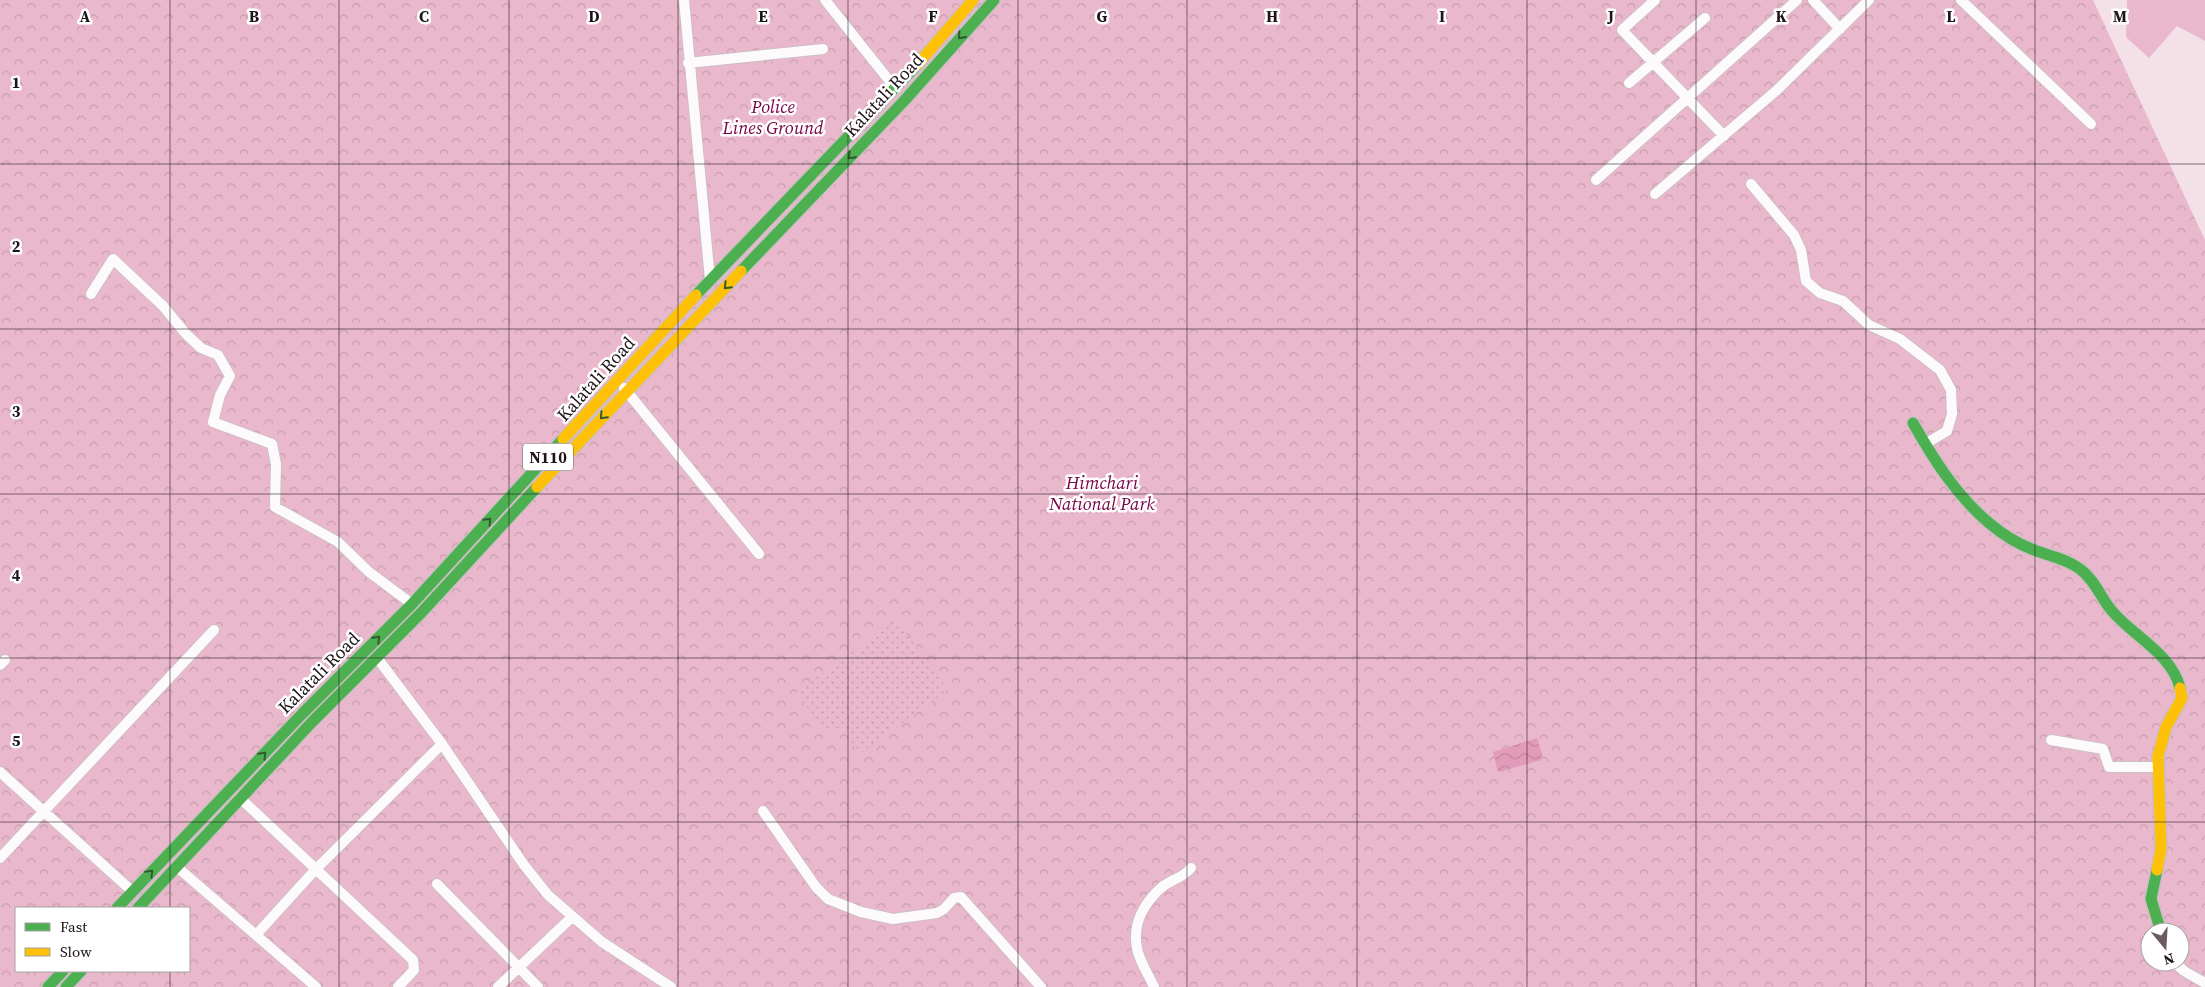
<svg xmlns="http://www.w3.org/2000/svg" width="2205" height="987" font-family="'Source Serif 4',serif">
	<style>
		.grass { fill: #eab8cc }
		.park { fill: url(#park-crowns); fill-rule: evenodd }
		.garden { fill: url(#garden-dots) }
		.water { fill: url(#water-waves) }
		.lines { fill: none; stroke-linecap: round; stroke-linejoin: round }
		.street-casing { stroke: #cdbec4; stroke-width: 12 }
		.fast-casing { stroke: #cdbec4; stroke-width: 14 }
		.slow-casing { stroke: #cdbec4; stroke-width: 14 }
		.street { stroke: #fdfafb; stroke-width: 10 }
		.fast { stroke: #4caf50; stroke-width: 11 }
		.slow { stroke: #ffc107; stroke-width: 11 }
		.oneway { stroke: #335931 }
		.grid { fill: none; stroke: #1f1317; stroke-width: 1; stroke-opacity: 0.55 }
		.labels { text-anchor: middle; stroke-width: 5; stroke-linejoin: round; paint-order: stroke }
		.shield { fill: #fff; stroke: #625a5d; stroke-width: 1 }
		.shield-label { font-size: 16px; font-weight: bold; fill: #1f1317 }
		.street-label { font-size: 18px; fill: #1f1317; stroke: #fff }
		.park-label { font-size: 18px; font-style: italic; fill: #770246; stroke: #fff }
		.grid-label { font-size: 16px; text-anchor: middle; font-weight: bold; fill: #1f1317; stroke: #fff; stroke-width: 5; stroke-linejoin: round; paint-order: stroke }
	</style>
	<defs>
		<pattern id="park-crowns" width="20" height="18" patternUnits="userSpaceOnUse" patternTransform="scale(1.25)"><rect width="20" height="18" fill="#eab8cc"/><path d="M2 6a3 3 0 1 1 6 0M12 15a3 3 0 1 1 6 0" fill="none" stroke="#c89dae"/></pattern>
		<pattern id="garden-dots" width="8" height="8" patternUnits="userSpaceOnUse" patternTransform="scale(1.25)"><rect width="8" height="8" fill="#eab8cc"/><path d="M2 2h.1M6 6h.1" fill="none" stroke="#c89dae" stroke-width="1.8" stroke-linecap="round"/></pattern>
		<pattern id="water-waves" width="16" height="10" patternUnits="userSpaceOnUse" patternTransform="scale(1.25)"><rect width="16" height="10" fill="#e29cb9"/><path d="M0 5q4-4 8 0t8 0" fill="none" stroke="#c1869e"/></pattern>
	</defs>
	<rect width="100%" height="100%" fill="#f4e0e7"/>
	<path class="grass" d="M2127,0H2205V41L2177,26L2149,58L2126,37Z"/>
	<path class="park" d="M0,0H2093L2205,240V987H0ZM16,908H189V971H16ZM2150,932H2180V962H2150Z"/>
	<path class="garden" d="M897,620L948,690L860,754L841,727L829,733L795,693Z"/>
	<path class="water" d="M1537,738L1542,754L1541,760L1498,772L1493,752Z"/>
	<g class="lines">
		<defs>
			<path id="street" d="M684,0L710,280
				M825,0L896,89
				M1655,0L1622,30L1724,136
				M1813,0L1840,29
				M1961,0L2091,124
				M688,63L823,49
				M1629,83L1705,18
				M1596,180L1797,0
				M1751,184L1794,235L1801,250L1806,281L1820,293L1843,301L1869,325L1900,339L1940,370L1951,390L1952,414L1947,431L1925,444
				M1655,194L1777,90L1869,0
				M91,294L113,259L163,306L186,334L201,348L218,355L230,376L220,395L213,422L272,444L276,464L275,507L338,542L369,572L412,604
				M624,388L759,554
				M0,665L5,660
				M2051,740L2103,749L2109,767H2157
				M442,744L524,865L548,895L602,942L671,987
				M0,772L132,891
				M240,798L413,960L414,970L398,987
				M763,811L816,887L828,899L861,912L893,919L937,913L944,909L954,898L961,897L1041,987
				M0,858L214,630
				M177,867L316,987
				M437,884L538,987
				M256,935L315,870L442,744L378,659
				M2174,962L2184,971L2205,983
				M498,987L571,918
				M1154,987C1149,975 1139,961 1137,948C1132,923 1145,902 1162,887C1172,879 1183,878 1191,868"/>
			<path id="fast" d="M741,271L904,101L994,0
				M696,295L917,65
				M1913,423C1934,460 1956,495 1989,523C2002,534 2018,544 2034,550C2050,556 2067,559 2080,569C2095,580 2101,598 2112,611C2133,636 2172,654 2180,688
				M2157,870L2151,899L2161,932
				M117,908L302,714L412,604L563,439
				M138,908L312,722L422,612L537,487
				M48,987L63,971
				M66,987L81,971"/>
			<path id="slow" d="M917,65L973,0
				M563,439L696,295
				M537,487L741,271
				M2157,870L2161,849L2158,756L2166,727L2182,698L2180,688"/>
		</defs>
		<use href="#street" class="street-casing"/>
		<use href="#fast" class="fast-casing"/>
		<use href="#slow" class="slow-casing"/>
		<use href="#street" class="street"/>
		<use href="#fast" class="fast"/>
		<use href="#slow" class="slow"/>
	</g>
	<defs><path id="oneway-chevron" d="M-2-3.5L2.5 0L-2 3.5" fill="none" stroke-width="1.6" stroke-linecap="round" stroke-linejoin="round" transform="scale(1.25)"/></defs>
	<g class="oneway">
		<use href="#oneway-chevron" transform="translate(961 36) rotate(132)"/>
		<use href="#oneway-chevron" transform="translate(851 156) rotate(134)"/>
		<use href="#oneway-chevron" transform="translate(727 286) rotate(134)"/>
		<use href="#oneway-chevron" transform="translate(603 416) rotate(133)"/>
		<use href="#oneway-chevron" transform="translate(488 521) rotate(-47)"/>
		<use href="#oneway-chevron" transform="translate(377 639) rotate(-45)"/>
		<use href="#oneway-chevron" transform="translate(263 755) rotate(-47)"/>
		<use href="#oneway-chevron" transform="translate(150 873) rotate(-46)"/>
	</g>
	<path class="grid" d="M170,0V908M339,0V987M509,0V987M678,0V987M848,0V987M1018,0V987M1187,0V987M1357,0V987M1527,0V987M1696,0V987M1866,0V987M2035,0V987M0,164H2205M0,329H2205M0,494H2205M0,658H2205M0,822H2205M170,971V987"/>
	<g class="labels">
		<rect class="shield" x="523" y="443.5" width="50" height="27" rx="4"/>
		<g class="shield-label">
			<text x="548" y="463">N110</text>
		</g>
		<g class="street-label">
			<text transform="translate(884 95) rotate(-47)" y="6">Kalatali Road</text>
			<text transform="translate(596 379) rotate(-48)" y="6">Kalatali Road</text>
			<text transform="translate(319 673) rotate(-45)" y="6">Kalatali Road</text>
		</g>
		<g class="park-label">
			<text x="773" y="113">Police<tspan x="773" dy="21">Lines Ground</tspan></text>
			<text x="1102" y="489">Himchari<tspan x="1102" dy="21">National Park</tspan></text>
		</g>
	</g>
	<g class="grid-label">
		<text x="85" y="22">A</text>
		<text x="254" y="22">B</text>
		<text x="424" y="22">C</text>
		<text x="594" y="22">D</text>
		<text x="763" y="22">E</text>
		<text x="933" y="22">F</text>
		<text x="1102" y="22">G</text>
		<text x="1272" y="22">H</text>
		<text x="1442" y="22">I</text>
		<text x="1611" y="22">J</text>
		<text x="1781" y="22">K</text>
		<text x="1951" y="22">L</text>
		<text x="2120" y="22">M</text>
		<text x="16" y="88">1</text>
		<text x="16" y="252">2</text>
		<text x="16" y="417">3</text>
		<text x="16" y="581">4</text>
		<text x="16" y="746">5</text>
	</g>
	<rect x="15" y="907" width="175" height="65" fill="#ffffff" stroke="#a5a1a2"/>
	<rect x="25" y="923" width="25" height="8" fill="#4caf50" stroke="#a5a1a2"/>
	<text x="60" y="932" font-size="15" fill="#1f1317">Fast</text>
	<rect x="25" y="948" width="25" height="8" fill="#ffc107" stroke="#a5a1a2"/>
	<text x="60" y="957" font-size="15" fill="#1f1317">Slow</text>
	<g transform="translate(2165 947) rotate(162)"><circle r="24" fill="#ffffff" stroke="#a5a1a2"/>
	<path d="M0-4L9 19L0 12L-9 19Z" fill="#6a5b60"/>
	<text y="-8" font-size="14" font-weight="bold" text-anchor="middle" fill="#1f1317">N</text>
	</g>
</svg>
